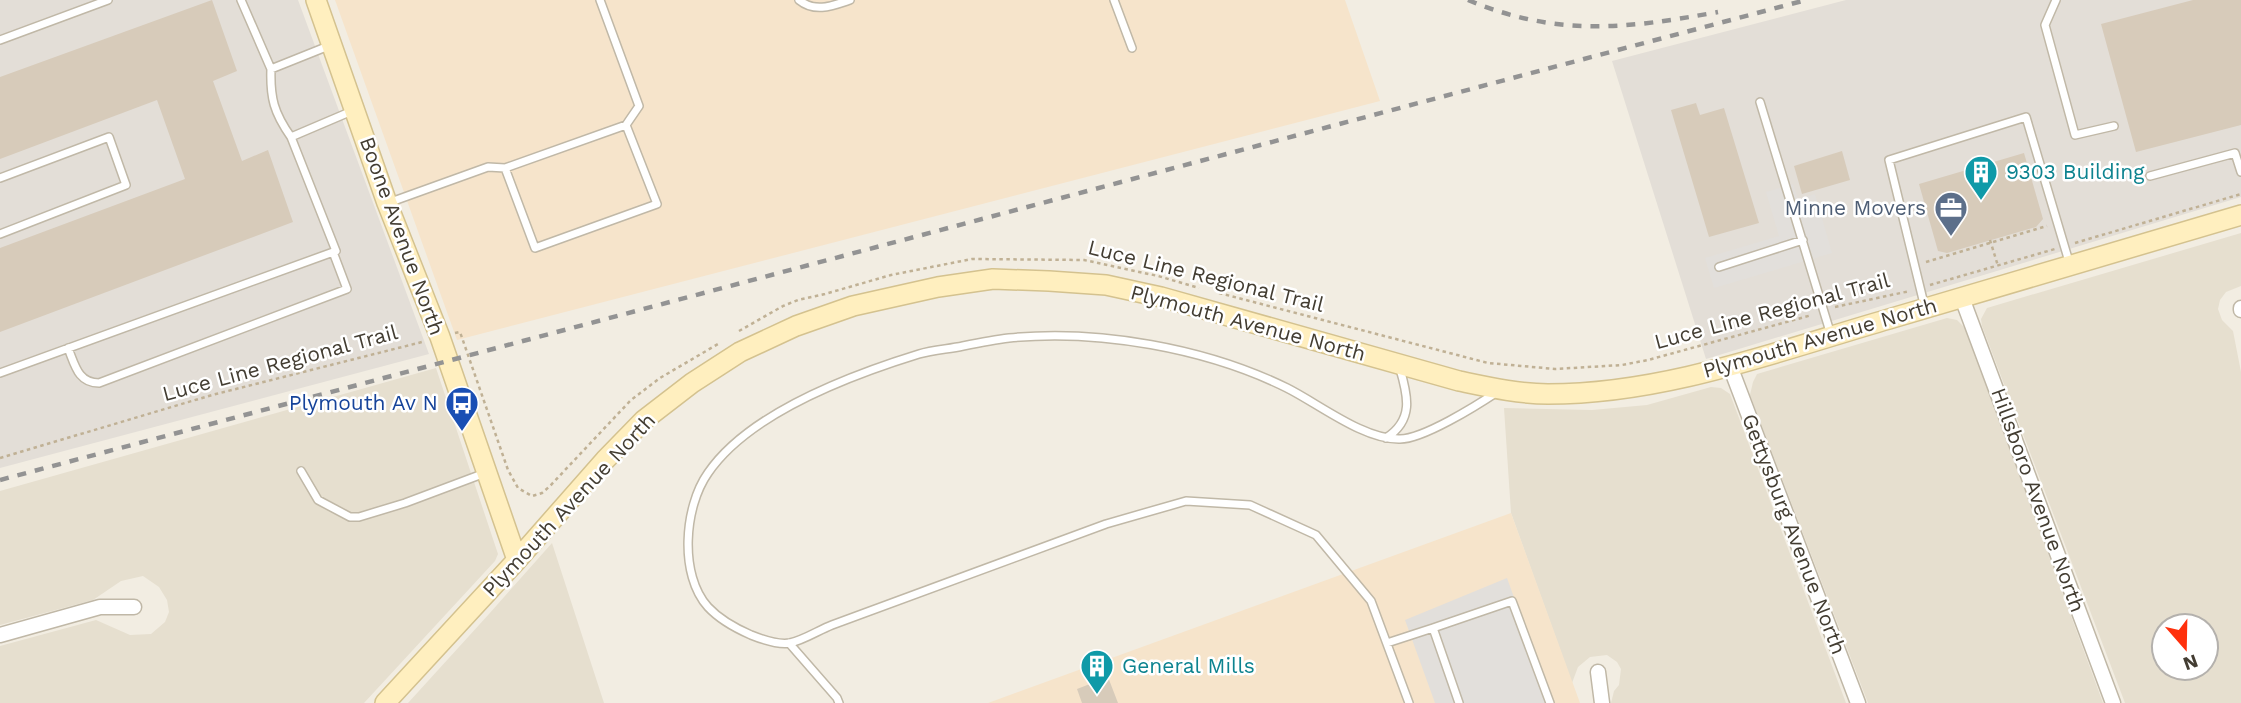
<svg xmlns="http://www.w3.org/2000/svg" width="2241" height="703" font-family="'Work Sans',sans-serif">
	<style>
		.residential { fill: #e6dfcf; fill-rule: evenodd }
		.commercial { fill: #f6e4cb }
		.industrial { fill: #e3ded7 }
		.parking { fill: #e2dfdb }
		.building { fill: #d7cbba }
		.lines { fill: none; stroke-linecap: round; stroke-linejoin: round }
		.lane-casing { stroke: #c0b8a7; stroke-width: 10 }
		.street-casing { stroke: #c0b8a7; stroke-width: 17 }
		.secondary-casing { stroke: #d4c28f; stroke-width: 22 }
		.path { stroke: #c0b195; stroke-width: 2.5; stroke-dasharray: 3.5 3.5; stroke-linecap: butt }
		.lane { stroke: #fff; stroke-width: 7 }
		.street { stroke: #fff; stroke-width: 14 }
		.secondary { stroke: #ffefbf; stroke-width: 19 }
		.rail { stroke: #939393; stroke-width: 4.5; stroke-dasharray: 9 9; stroke-linecap: butt }
		.labels { text-anchor: middle; stroke-width: 5; stroke-linejoin: round; paint-order: stroke }
		.culture-label { font-size: 21px; fill: #0d838f; stroke: #fff; text-anchor: start }
		.service-label { font-size: 21px; fill: #4e5e75; stroke: #fff; text-anchor: end }
		.street-label { font-size: 21px; fill: #433d32; stroke: #fff }
		.transit-label { font-size: 21px; fill: #164399; stroke: #fff; text-anchor: end }
	</style>
	<rect width="100%" height="100%" fill="#f2ede2"/>
	<path class="residential" d="M2241,233V286L2226,292L2220,300L2218,309L2222,320L2233,331L2241,372V703H2125L1982,326L1981,319L1987,308ZM2164,626H2206V668H2164Z
		M1947,318L1957,320L1965,328L2103,703H1868L1750,395L1753,382L1757,374Z
		M436,368L498,554L495,561L364,703H0V646L96,620L130,635L151,634L165,622L169,612L167,600L159,587L143,576L121,581L93,600L0,625V491Z
		M1711,387L1721,388L1730,394L1846,703H1611L1614,691L1619,685L1621,669L1617,662L1607,655L1590,657L1578,667L1572,683L1511,513L1504,408L1592,410L1647,405Z
		M552,543L604,703H408L489,614Z"/>
	<path class="commercial" d="M335,0H1345L1380,101L457,340Z
		M1511,513L1580,703H988Z"/>
	<path class="industrial" d="M0,0H298L429,354L0,468Z
		M1846,0H2241V197L1706,359L1612,61Z"/>
	<path class="parking" d="M1793,184L1798,199L1815,194L1832,253L1714,288L1705,258L1779,236L1766,192Z
		M1507,578L1552,703H1435L1405,620Z"/>
	<path class="building" d="M212,0L237,71L213,81L242,161L268,150L293,222L0,332V248L185,179L157,100L0,159V77Z
		M2193,0H2241V125L2136,152L2101,24Z
		M1696,103L1700,115L1724,108L1759,223L1709,237L1671,110Z
		M1842,151L1850,180L1802,194L1794,166Z
		M2024,153L2043,219L2036,227L1947,253L1938,251L1919,184Z
		M1108,677L1118,703H1082L1077,689Z"/>
	<g class="lines">
		<defs>
			<path id="lane" d="M241,0L271,69L331,45
				M799,0C815,13 832,6 850,0
				M1114,0L1132,48
				M2056,0L2045,25L2075,135L2114,126
				M0,40L108,0
				M271,69C270,98 274,113 291,137
				M1760,102L1831,335
				M505,168L535,248L657,204L626,125
				M2150,176L2235,153L2241,172
				M0,178L109,137L126,185L0,234
				M388,203L488,167L505,168L626,125L639,106L600,0
				M1719,267L1803,240
				M1925,308L1889,160L2026,117L2070,265
				M68,348C75,365 78,383 99,383L347,289L333,252
				M0,373L336,251L291,137L352,111
				M1386,438C1414,420 1408,396 1400,369
				M301,471L318,500L350,517H359L405,503L485,473
				M789,643L837,698L839,703
				M1387,643L1433,628
				M1409,703L1371,601L1316,535L1250,505L1186,501L1106,524L832,625C819,630 804,640 790,643C779,645 761,639 751,635C735,628 720,620 708,607C679,575 684,507 708,473C749,413 851,375 919,354C933,350 949,349 963,346C978,343 993,340 1009,338C1098,329 1206,348 1287,388C1319,404 1364,440 1400,439C1423,439 1476,406 1497,392
				M1459,703L1433,628L1512,601L1550,703"/>
			<path id="street" d="M1962,298L2113,703
				M2241,308V310
				M1730,366L1858,703
				M0,635L100,607H134
				M1598,672L1602,703"/>
			<path id="secondary" d="M316,0L387,203L440,337L517,560
				M385,703L517,560L605,460L644,420L692,383L740,352L796,326L853,306L938,287L993,279L1049,281L1106,285L1161,297L1459,381C1488,387 1519,394 1548,394C1665,394 1778,351 1889,319C2007,285 2124,250 2241,215"/>
		</defs>
		<use href="#lane" class="lane-casing"/>
		<use href="#street" class="street-casing"/>
		<use href="#secondary" class="secondary-casing"/>
		<path class="path" d="M1990,240L1998,266
			M2075,243L2241,194
			M1926,262L2047,226
			M1930,285L2055,249
			M1219,293L1488,363L1555,369L1622,365L1648,360L1812,315
			M1835,307L1910,291
			M739,331L783,306L798,300L825,294L891,275L972,259L1084,260L1158,276L1199,288
			M455,333L460,332L508,470L518,488L532,496L542,493L550,486L631,400L660,378L718,344
			M0,458L212,395L422,342"/>
		<use href="#lane" class="lane"/>
		<use href="#street" class="street"/>
		<use href="#secondary" class="secondary"/>
		<path class="rail" d="M1468,0C1557,37 1625,29 1718,12
			M0,480L1806,0"/>
	</g>
	<defs>
		<symbol id="building-pin" viewBox="-11 -11 22 30"><path d="M0 17L-7.5 6A9.5 9.5 0 1 1 7.5 6Z" fill="#0f9aa8" stroke="#fff"/><path d="M-4-6H4V6H1V3H-1V6H-4ZM-2.5-4.3h1.7v1.8h-1.7ZM.8-4.3h1.7v1.8H.8ZM-2.5-1h1.7V.8h-1.7ZM.8-1h1.7V.8H.8Z" fill="#fff"/></symbol>
		<symbol id="office-pin" viewBox="-11 -11 22 30"><path d="M0 17L-7.5 6A9.5 9.5 0 1 1 7.5 6Z" fill="#5c6f8a" stroke="#fff"/><path d="M-6-3h4V-5.5h4V-3h4V5H-6ZM-1-4.5V-3h2v-1.5ZM-6 0V1H6V0Z" fill="#fff"/></symbol>
		<symbol id="bus-pin" viewBox="-11 -11 22 30"><path d="M0 17L-7.5 6A9.5 9.5 0 1 1 7.5 6Z" fill="#1a4fb4" stroke="#fff"/><path d="M-5-6H5V4H4V6H2V4H-2V6H-4V4H-5ZM-3.5-4V0h7V-4ZM-3.5 1.2v1.5H-2V1.2ZM2 1.2v1.5H3.5V1.2Z" fill="#fff"/></symbol>
	</defs>
	<g fill-rule="evenodd">
		<use href="#building-pin" x="1962" y="153" width="38" height="52"/>
		<use href="#office-pin" x="1932" y="189" width="38" height="52"/>
		<use href="#bus-pin" x="443" y="384" width="38" height="52"/>
		<use href="#building-pin" x="1078" y="647" width="38" height="52"/>
	</g>
	<g class="labels">
		<g class="culture-label">
			<text x="2006" y="179">9303 Building</text>
			<text x="1122" y="673">General Mills</text>
		</g>
		<g class="service-label">
			<text x="1926" y="215">Minne Movers</text>
		</g>
		<g class="street-label">
			<text transform="translate(402 236) rotate(70)" y="7">Boone Avenue North</text>
			<text transform="translate(1206 276) rotate(14)" y="7">Luce Line Regional Trail</text>
			<text transform="translate(1772 311) rotate(-15)" y="7">Luce Line Regional Trail</text>
			<text transform="translate(1248 323) rotate(15)" y="7">Plymouth Avenue North</text>
			<text transform="translate(1820 338) rotate(-16)" y="7">Plymouth Avenue North</text>
			<text transform="translate(280 363) rotate(-15)" y="7">Luce Line Regional Trail</text>
			<text transform="translate(2038 500) rotate(70)" y="7">Hillsboro Avenue North</text>
			<text transform="translate(569 505) rotate(-47)" y="7">Plymouth Avenue North</text>
			<text transform="translate(1794 534) rotate(69)" y="7">Gettysburg Avenue North</text>
		</g>
		<g class="transit-label">
			<text x="438" y="410">Plymouth Av N</text>
		</g>
	</g>
	<g transform="translate(2185 647) rotate(160)"><circle r="33" fill="#ffffff" stroke="#b4b1ad" stroke-width="2"/>
	<path d="M0-5L12 26L0 18L-12 26Z" fill="#ff300c"/>
	<text y="-10" font-size="19" font-weight="bold" text-anchor="middle" fill="#433d32">N</text>
	</g>
</svg>
